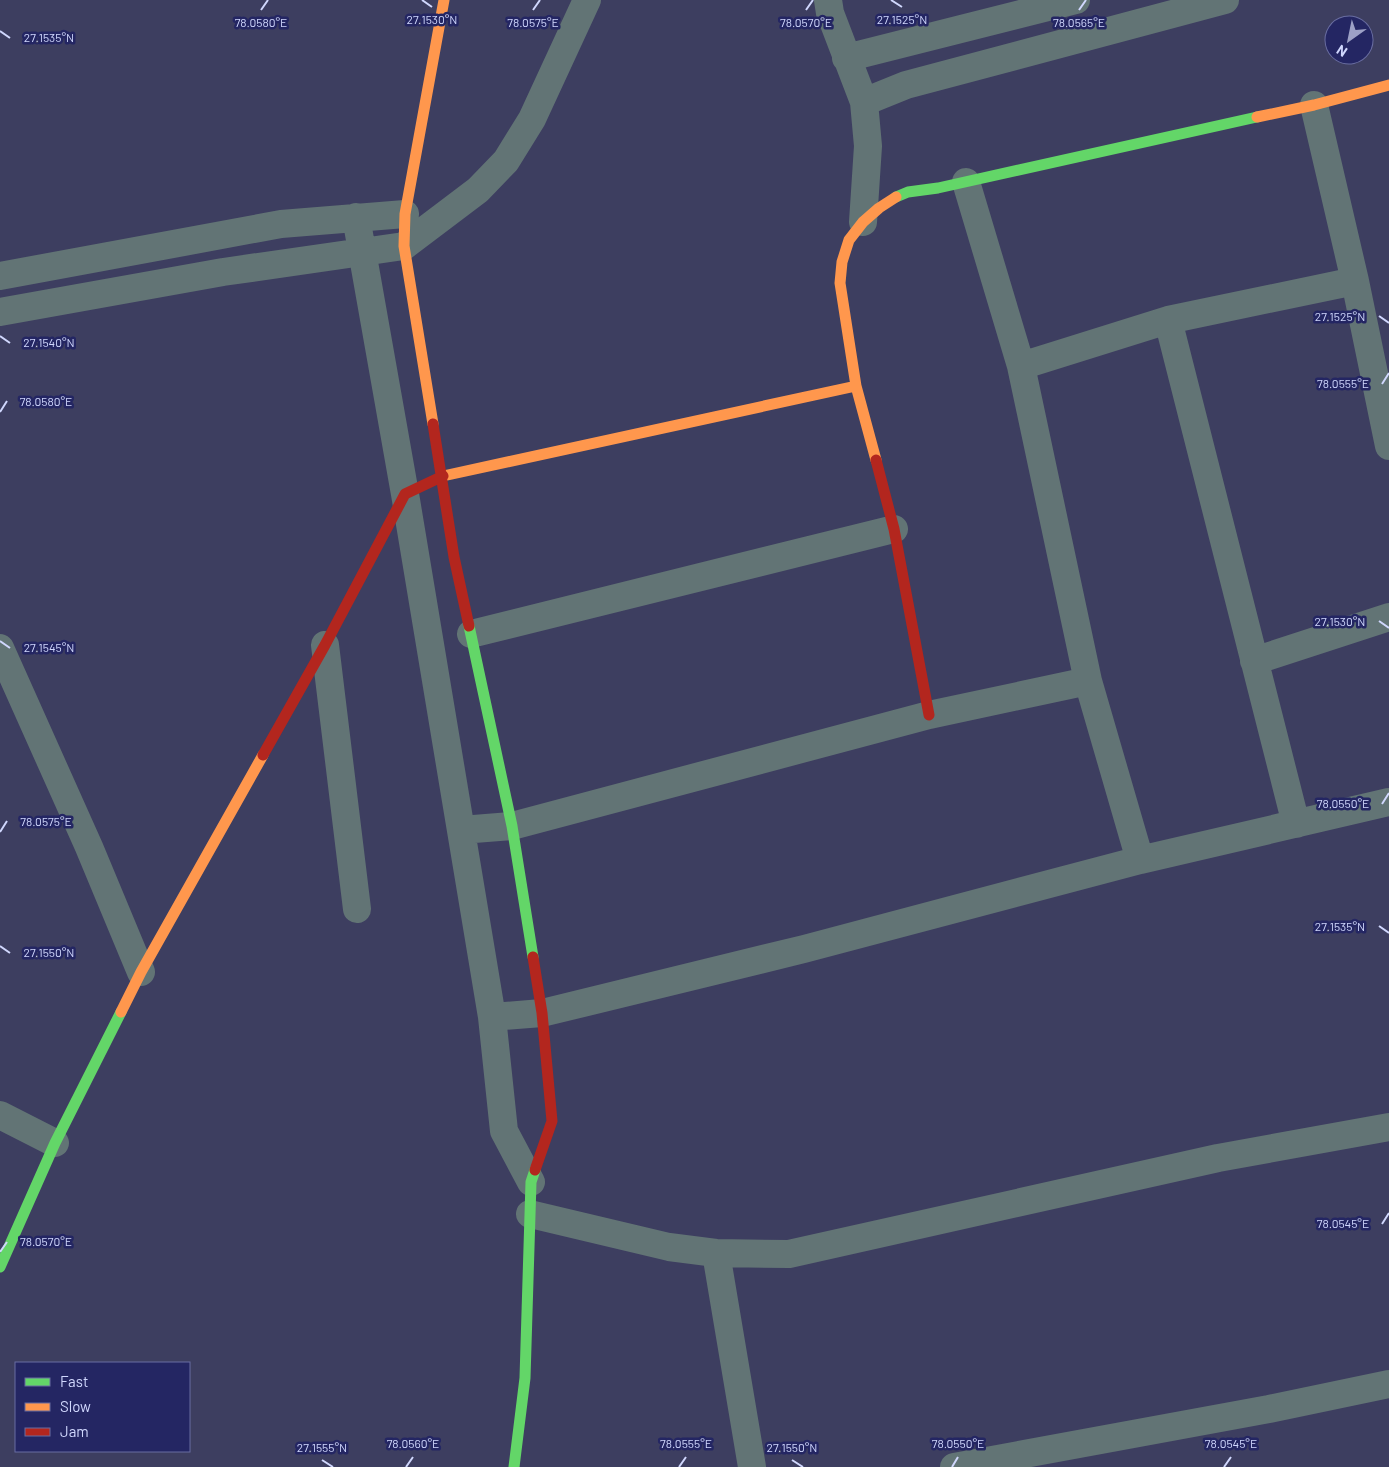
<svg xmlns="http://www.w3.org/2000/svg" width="1389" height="1467" font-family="Barlow,sans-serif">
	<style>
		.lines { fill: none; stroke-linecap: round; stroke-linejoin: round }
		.street { stroke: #627475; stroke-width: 28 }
		.fast { stroke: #63d668; stroke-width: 11 }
		.slow { stroke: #ff974d; stroke-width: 11 }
		.jam { stroke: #b3261e; stroke-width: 11 }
		.ticks { fill: none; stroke: #d0d7fd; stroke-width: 2 }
		.ticks-label { font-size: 12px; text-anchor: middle; fill: #d0d7fd; stroke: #242663; stroke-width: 5; stroke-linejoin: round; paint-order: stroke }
	</style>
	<rect width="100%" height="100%" fill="#3d3e60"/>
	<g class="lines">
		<path class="street" d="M828,0L830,13L864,102L868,146L863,222
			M846,58L1076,0
			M864,102L906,85L1225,0
			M1314,105L1355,281L1389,446
			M966,182L1021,366L1088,681L1140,860
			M356,217L405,494L492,1017L504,1131L531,1182
			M0,276L281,224L405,214
			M0,312L223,272L404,246L478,190L506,161L532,119L587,0
			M1168,320L1296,824
			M1021,366L1168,320L1355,281
			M471,634L894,529
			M325,645L357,909
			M0,648L89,847L141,972
			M1254,661L1389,617
			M461,830L512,826L929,715L1088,681
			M492,1017L542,1013L804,949L1140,860L1389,802
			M0,1115L55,1143
			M530,1214L669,1247L716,1253L789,1254L1218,1158L1389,1127
			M716,1253L752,1467
			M954,1467L1269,1409L1389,1384"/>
		<path class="fast" d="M896,197L908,192L938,188L1257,117
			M469,626L512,826L533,957
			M0,1267L55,1143L121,1012
			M514,1467L525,1378L531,1182L535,1170"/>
		<path class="slow" d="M1257,117L1314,105L1389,85
			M433,424L404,246L405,214L444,0
			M876,460L856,386L840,283L842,262L849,240L863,222L879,208L896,197
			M443,476L856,386
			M121,1012L141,972L263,755"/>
		<path class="jam" d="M433,424L454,557L469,626
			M876,460L894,529L929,715
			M263,755L325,645L405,494L443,476
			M533,957L542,1013L552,1121L535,1170"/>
	</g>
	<path class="ticks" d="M422,0L432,7M891,0L902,7M261,10L268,0M533,10L540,0M806,10L813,0M1079,10L1086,0M0,31L10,38M1379,316L1389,323M0,336L10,343M1382,384L1389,373M0,412L7,401M1379,621L1389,628M0,641L10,648M1382,804L1389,793M0,832L7,821M1379,926L1389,933M0,946L10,953M1382,1224L1389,1213M0,1252L7,1242M322,1460L333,1467M792,1460L803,1467M406,1467L413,1457M679,1467L686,1457M952,1467L958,1457M1224,1467L1231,1457"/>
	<g class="ticks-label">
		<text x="432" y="24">27.1530°N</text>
		<text x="902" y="24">27.1525°N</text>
		<text x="261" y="27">78.0580°E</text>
		<text x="533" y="27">78.0575°E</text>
		<text x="806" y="27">78.0570°E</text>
		<text x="1079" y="27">78.0565°E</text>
		<text x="49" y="42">27.1535°N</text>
		<text x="1340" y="321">27.1525°N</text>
		<text x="49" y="347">27.1540°N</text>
		<text x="1343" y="388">78.0555°E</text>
		<text x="46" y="406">78.0580°E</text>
		<text x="1340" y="626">27.1530°N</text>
		<text x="49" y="652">27.1545°N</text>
		<text x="1343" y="808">78.0550°E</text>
		<text x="46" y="826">78.0575°E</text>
		<text x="1340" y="931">27.1535°N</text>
		<text x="49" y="957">27.1550°N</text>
		<text x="1343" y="1228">78.0545°E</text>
		<text x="46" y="1246">78.0570°E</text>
		<text x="413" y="1448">78.0560°E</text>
		<text x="686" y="1448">78.0555°E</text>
		<text x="958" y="1448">78.0550°E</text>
		<text x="1231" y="1448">78.0545°E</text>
		<text x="322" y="1452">27.1555°N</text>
		<text x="792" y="1452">27.1550°N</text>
	</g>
	<rect x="15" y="1362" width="175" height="90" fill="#242663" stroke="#696da1"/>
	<rect x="25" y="1378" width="25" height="8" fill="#63d668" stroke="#696da1"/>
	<text x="60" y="1387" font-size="15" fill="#d0d7fd">Fast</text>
	<rect x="25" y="1403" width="25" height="8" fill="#ff974d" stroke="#696da1"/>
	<text x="60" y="1412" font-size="15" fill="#d0d7fd">Slow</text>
	<rect x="25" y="1428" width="25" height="8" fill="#b3261e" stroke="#696da1"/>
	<text x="60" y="1437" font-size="15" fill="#d0d7fd">Jam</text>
	<g transform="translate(1349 40) rotate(213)"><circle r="24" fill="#242663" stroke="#696da1"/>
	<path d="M0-4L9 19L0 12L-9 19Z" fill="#9da1c6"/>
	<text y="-8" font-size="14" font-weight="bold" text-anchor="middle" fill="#d0d7fd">N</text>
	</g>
</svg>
